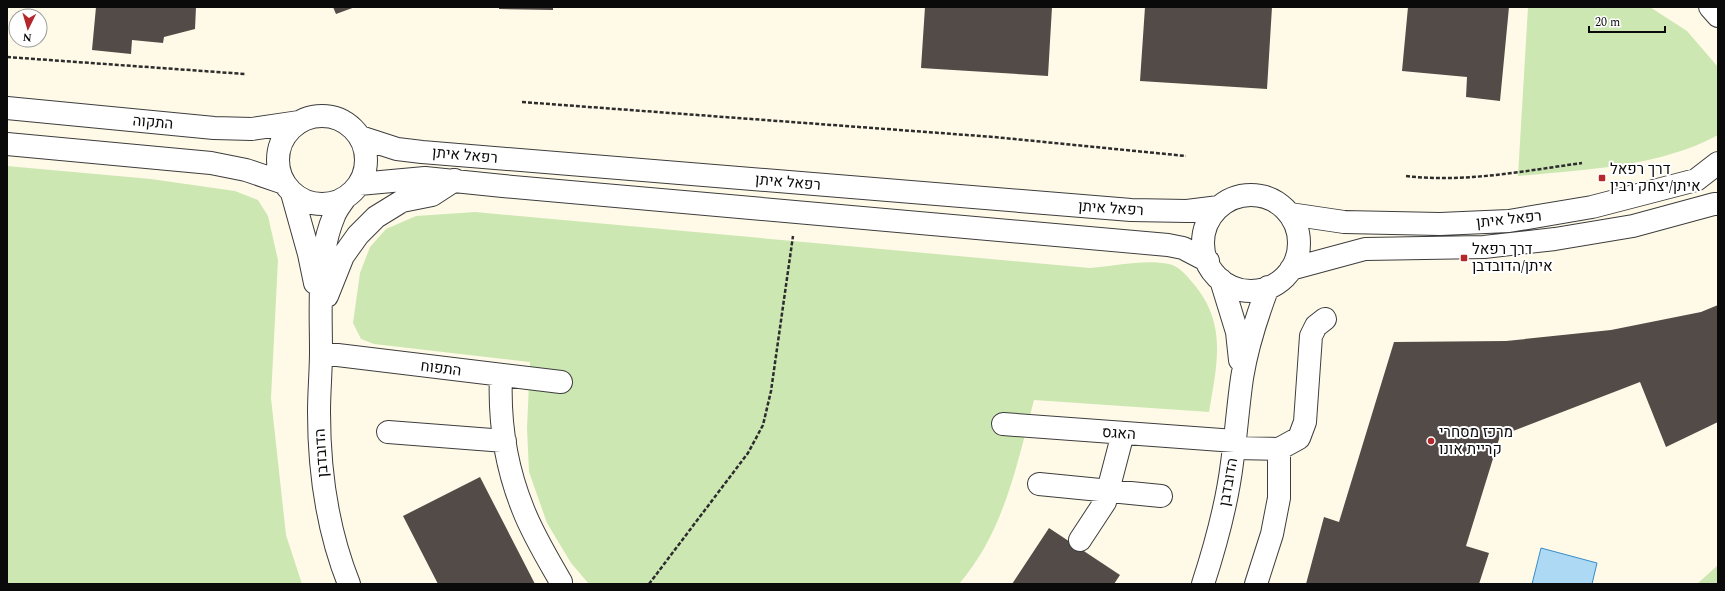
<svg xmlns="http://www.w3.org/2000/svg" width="1725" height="591" font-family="Spectral,Heebo,serif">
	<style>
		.green { fill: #cde7b3 }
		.water { fill: #aed9f4; stroke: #368cc9 }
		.building { fill: #524b47 }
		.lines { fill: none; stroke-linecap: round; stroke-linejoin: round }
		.minor-casing { stroke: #3d3d3d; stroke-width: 24 }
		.path { stroke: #2c2c2c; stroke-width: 2.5; stroke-dasharray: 4 2; stroke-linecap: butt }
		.minor { stroke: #fff; stroke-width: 22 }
		.poi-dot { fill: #b5272b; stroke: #fff; stroke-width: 1.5 }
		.labels { text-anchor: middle; stroke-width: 4; stroke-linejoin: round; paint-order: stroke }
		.street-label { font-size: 15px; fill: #0a0a0a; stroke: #fff }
		.poi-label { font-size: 15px; fill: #0a0a0a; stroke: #fff; text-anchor: start }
	</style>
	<rect width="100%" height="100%" fill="#fffae7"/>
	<path class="green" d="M1528,7H1650L1687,31L1718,67V135C1660,167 1582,170 1518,176Z
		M7,166L151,179L235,191L258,200L268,216L278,260L271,398L286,535L302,584H7Z
		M475,212L1090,268C1116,266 1144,259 1169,264C1179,266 1186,275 1192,282C1228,323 1217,364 1209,412L1034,400C1017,464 1004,532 959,584H589L571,563L547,523L529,472L527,428L530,362L374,344L361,339L353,323L360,273L370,247L386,229L416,216Z
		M1718,565V584H1697Z"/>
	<path class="water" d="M1541,548L1597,563L1592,584H1532Z"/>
	<path class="building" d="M96,7H196L195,29L164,37L163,43L132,40L131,54L92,50Z
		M333,7H355L336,14Z
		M499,7H553V10L499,9Z
		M925,7H1052L1048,76L921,68Z
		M1145,7H1272L1267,89L1140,81Z
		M1408,7H1509L1500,101L1466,97L1467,77L1402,71Z
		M1718,305V422L1666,447L1640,382L1500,436L1466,546L1489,553L1479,584H1306L1324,517L1339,522L1394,342L1506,341L1611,330L1701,312Z
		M480,477L535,584H438L403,516Z
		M1049,528L1120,575L1114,584H1012Z"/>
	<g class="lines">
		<defs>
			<path id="minor" d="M1710,7L1718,16
				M7,108L214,128L252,129L299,122
				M278 160a44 44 0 1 1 88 0a44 44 0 1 1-88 0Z
				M360,137L397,149L422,152L1131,210L1187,211L1219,207
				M7,144L211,163L246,170L284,183
				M359,184L425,178L503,186L1168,245L1183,248L1208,261
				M292,193L309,254L315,283
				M1203 243a48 48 0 1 1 96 0a48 48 0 1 1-96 0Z
				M345,198C341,204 336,210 334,216C317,255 321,309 321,351C321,371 319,392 319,412C319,471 327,529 349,584
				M1290,214L1344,222L1440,224L1509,221L1592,207L1696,180L1718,163
				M1291,269L1365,249L1484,247L1555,239L1633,226L1714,204H1718
				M1221,280L1237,332L1240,360
				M327,296L343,256L358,235L376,217L402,201L432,195L455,180
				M321,353L561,382
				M501,375C499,420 506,467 523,509C533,535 548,559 561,582
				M1003,424L1235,441
				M388,432L505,441
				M1234,448L1279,449L1299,438L1305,422L1311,336L1316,326L1325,319
				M1039,484L1161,496
				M1080,540L1105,502L1123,433
				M1203,584C1216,544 1227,504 1232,463C1236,435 1238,406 1242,378C1247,347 1257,316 1268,287
				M1256,584L1272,534L1279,498V449"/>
		</defs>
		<use href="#minor" class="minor-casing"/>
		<path class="path" d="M7,57L245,74
			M522,102L994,137L1186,156
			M1406,176C1464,183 1524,171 1582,163
			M649,584L748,453L763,425L771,391L793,236"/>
		<use href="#minor" class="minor"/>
	</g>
	<g class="poi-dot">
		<rect x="1598" y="174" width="8" height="8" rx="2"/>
		<rect x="1460" y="254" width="8" height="8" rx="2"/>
		<circle cx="1431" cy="441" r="4"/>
	</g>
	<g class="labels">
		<g class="street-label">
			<text transform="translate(153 122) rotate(5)" y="5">התקוה</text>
			<text transform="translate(465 155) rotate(5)" y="5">רפאל איתן</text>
			<text transform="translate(788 182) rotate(5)" y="5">רפאל איתן</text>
			<text transform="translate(1111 208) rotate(4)" y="5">רפאל איתן</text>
			<text transform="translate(1509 219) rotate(-6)" y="5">רפאל איתן</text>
			<text transform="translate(441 368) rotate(7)" y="5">התפוח</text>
			<text transform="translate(1119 433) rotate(4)" y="5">האגס</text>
			<text transform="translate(321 453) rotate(-94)" y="5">הדובדבן</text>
			<text transform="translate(1228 482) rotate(-80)" y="5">הדובדבן</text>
		</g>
		<g class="poi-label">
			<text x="1610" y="174">דרך רפאל<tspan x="1610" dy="17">איתן/יצחק רבין</tspan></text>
			<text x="1472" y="254">דרך רפאל<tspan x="1472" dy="17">איתן/הדובדבן</tspan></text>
			<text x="1439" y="437">מרכז מסחרי<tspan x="1439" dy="17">קריית אונו</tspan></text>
		</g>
	</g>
	<rect width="1725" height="591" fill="none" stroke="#0a0a0a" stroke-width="16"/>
	<g transform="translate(28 28) rotate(185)"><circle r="19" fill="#ffffff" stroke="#9d9d9d"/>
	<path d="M0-3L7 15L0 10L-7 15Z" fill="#b5272b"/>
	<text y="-6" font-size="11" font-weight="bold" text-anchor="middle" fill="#0a0a0a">N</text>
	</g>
	<path d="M1589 26v6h76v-6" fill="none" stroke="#0a0a0a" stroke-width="2"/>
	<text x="1595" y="26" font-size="12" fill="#0a0a0a" stroke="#ffffff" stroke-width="3" paint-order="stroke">20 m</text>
</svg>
